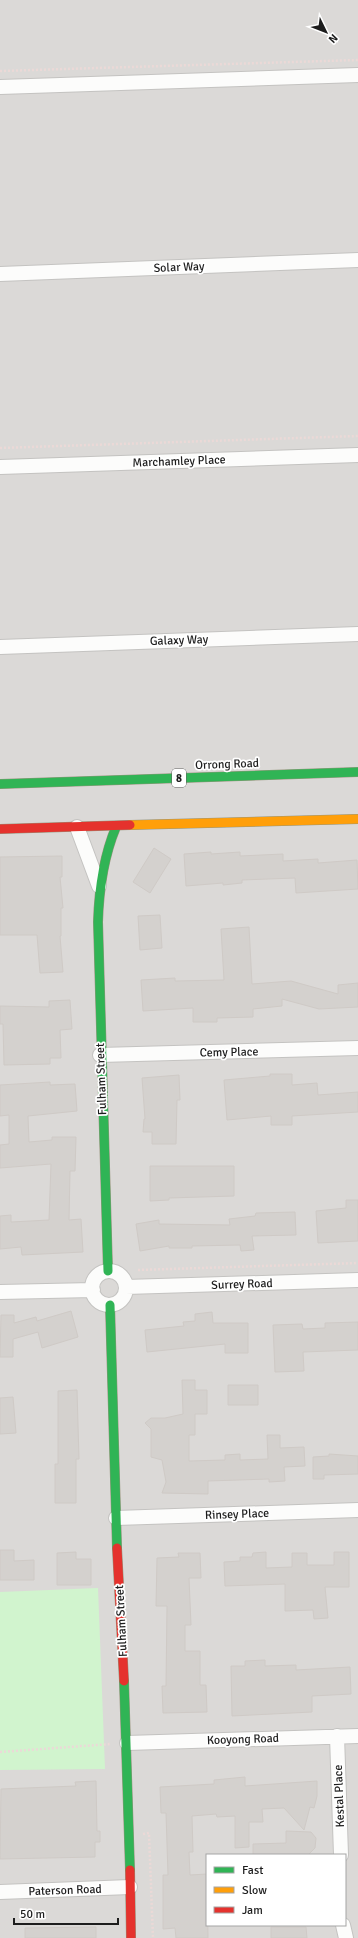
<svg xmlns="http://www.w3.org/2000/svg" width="358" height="1938" font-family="Signika,sans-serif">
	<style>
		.residential { fill: #dbd9d7; fill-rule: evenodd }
		.park { fill: #d1f4ce }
		.building { fill: #d4d1ce; stroke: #cfcac6 }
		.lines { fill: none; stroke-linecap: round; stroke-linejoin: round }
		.street-casing { stroke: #c4c3c1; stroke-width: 16 }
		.fast-casing { stroke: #96957c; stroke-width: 10 }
		.slow-casing { stroke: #96957c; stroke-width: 10 }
		.jam-casing { stroke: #96957c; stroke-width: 10 }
		.path { stroke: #ebd9d7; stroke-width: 2.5; stroke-dasharray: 2 2; stroke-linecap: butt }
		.street { stroke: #fcfcfb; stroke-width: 14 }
		.fast { stroke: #30b455; stroke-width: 9 }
		.slow { stroke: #ff9f0a; stroke-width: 9 }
		.jam { stroke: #e5322d; stroke-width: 9 }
		.labels { text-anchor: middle; stroke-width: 3.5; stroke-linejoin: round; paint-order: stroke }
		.shield { fill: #fff; stroke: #616161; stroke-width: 1 }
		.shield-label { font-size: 11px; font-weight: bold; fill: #1d1d1d }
		.street-label { font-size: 12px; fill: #1d1d1d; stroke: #fff }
	</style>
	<rect width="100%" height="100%" fill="#ece9e5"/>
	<path class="residential" d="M0,0H358V1938H0ZM207,1855H345V1925H207Z"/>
	<path class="park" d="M98,1588L105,1769L0,1770V1592Z"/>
	<path class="building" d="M154,848L171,859L150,893L133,882Z
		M211,852V854L240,852V856L283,854V861L318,859V863L357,860L358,889L296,893L295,878L242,880V883L223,885V883L186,886L184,854Z
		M62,856V877H60L63,908H61V936H60L63,972L40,973L37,935H0V857Z
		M160,915L162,948L140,950L138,916Z
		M249,927L252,984L291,981L338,994V985L358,983V1007L319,1009L282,999V1006L253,1009V1017L217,1018V1022H193V1008L143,1011L141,980L175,978V981L224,980L221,929Z
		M70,1000L72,1029L60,1030L61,1058H50V1064L4,1065L3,1024H0V1006L49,1007V1001Z
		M270,1074H292V1085L317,1083L318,1095L358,1092V1112L292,1116V1125H271V1116L227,1120L224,1080L270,1076Z
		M179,1075L180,1100H177L176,1144H152V1132H143L144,1119H145L142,1078Z
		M50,1082V1085L75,1084L77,1111L28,1116L29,1142L52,1140V1137H76L75,1171H70L69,1220L81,1219L83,1252L22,1255L21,1247L0,1249V1216L11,1215V1222L49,1220L51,1164L0,1168V1145L9,1144V1115L0,1116V1085Z
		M150,1166H234V1196L169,1198V1200L150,1201Z
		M346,1200H358V1241L318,1243L316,1211L346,1208Z
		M295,1212L296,1235L252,1236L254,1250L241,1251L240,1245L192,1246V1248H169V1246L140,1251L136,1224L159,1220V1224L230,1225L229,1219L255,1216L256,1213Z
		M71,1311L78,1337L42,1348L38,1332L13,1339V1357H0L1,1315H14V1323L36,1317L37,1321Z
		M212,1312L213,1323H248V1353H225V1344L147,1352L145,1330L184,1326L183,1322L195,1321V1314Z
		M358,1322V1350L303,1352L304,1371L275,1372L273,1325L302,1324L303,1329L325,1328V1323Z
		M182,1380H195V1390H207V1414H195V1435H189V1461L225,1460V1455L240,1454V1460L268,1459L267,1435H280V1448L304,1447L305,1466L284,1467L285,1481L269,1482V1479L208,1481V1494L162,1493L166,1482L162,1460L151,1457V1429L145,1423L151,1418H165L183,1414Z
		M228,1385H258V1405H228Z
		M77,1390L79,1459H76V1503H55V1464H58V1391Z
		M13,1397L16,1433L0,1434V1398Z
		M329,1454L358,1456V1474L324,1475V1479H313V1457L329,1456Z
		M0,1550H14V1561L34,1560V1580H0Z
		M76,1552V1559H91V1585H57V1553Z
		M266,1552V1568L292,1567V1553H307V1565H334V1552H349V1587H325L328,1618L314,1619L313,1610L285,1611V1584L225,1586L224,1562L240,1561V1557H252L253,1553Z
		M178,1553H200L201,1578H189L191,1625H185V1651H200V1685H206L207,1712L163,1713L162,1686H166L167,1606H156L157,1558L179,1557Z
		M265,1660V1666L296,1665V1670L350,1667L351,1694L312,1696V1712L232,1716L231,1666H245V1661Z
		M245,1777V1786L317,1781V1796L314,1808L310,1807L304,1830L284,1808L262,1809L263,1822H249V1847L235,1848V1816L217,1817L216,1814L192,1816L193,1852H189L190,1875L207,1874L208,1938H176L175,1928L163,1929V1875H168L166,1813H161L160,1787L214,1784V1780Z
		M96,1781L97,1831H100V1842H95V1857L0,1859L1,1789L76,1786L75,1782Z
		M286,1831L311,1832L316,1838L315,1848L308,1855H253V1844L286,1843Z
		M96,1927V1938H25V1928Z
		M271,1927H306L307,1938H271Z"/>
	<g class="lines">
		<defs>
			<path id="street" d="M0,87L358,75
				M0,274L358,260
				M0,467L358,455
				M0,647L358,634
				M77,827L99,886
				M100,1055L358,1048
				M92 1288a17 17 0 1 1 34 0a17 17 0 1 1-34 0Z
				M126,1287L358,1280
				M0,1292L93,1290
				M116,1518L358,1510
				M337,1736L341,1855
				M127,1743L358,1736
				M0,1892L130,1887
				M343,1925L346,1938"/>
			<path id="fast" d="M0,784L358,772
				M108,1271L98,922C99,889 103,858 116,827
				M110,1305L117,1548
				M124,1681L130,1870"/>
			<path id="slow" d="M130,825L358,819"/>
			<path id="jam" d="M0,829L130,825
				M117,1548L124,1681
				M130,1870L131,1938"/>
		</defs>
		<use href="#street" class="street-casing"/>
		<use href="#fast" class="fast-casing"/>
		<use href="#slow" class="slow-casing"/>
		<use href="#jam" class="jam-casing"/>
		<path class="path" d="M0,71L358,60
			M0,448L358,436
			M138,1270L358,1263
			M0,1752L111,1744
			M143,1834L149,1833L153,1938"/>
		<use href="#street" class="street"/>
		<use href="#fast" class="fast"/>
		<use href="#slow" class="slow"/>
		<use href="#jam" class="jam"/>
	</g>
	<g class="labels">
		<rect class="shield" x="172" y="769" width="14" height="18" rx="3"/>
		<g class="shield-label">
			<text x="179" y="782">8</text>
		</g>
		<g class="street-label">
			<text transform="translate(179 267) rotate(-2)" y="4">Solar Way</text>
			<text transform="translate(179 461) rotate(-2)" y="4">Marchamley Place</text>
			<text transform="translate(179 640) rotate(-2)" y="4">Galaxy Way</text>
			<text transform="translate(227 764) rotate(-2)" y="4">Orrong Road</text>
			<text transform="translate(229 1052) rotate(-1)" y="4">Cemy Place</text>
			<text transform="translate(101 1079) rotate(-92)" y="4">Fulham Street</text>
			<text transform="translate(242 1284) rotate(-2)" y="4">Surrey Road</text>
			<text transform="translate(237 1514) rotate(-2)" y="4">Rinsey Place</text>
			<text transform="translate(121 1621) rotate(-93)" y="4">Fulham Street</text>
			<text transform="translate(243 1739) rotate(-2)" y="4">Kooyong Road</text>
			<text transform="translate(339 1796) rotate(-92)" y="4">Kestal Place</text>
			<text transform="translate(65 1890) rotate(-2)" y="4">Paterson Road</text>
		</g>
	</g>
	<rect x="206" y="1854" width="140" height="72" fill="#ffffff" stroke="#a5a5a5"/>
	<rect x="214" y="1867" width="20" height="6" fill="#30b455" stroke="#a5a5a5"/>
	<text x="242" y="1874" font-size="12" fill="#1d1d1d">Fast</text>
	<rect x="214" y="1887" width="20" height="6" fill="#ff9f0a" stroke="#a5a5a5"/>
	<text x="242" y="1894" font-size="12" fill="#1d1d1d">Slow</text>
	<rect x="214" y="1907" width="20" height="6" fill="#e5322d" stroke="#a5a5a5"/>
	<text x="242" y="1914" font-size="12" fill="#1d1d1d">Jam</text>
	<g transform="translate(326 32) rotate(133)" stroke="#ffffff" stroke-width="3" paint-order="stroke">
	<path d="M0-3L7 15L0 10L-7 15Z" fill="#1d1d1d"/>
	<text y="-6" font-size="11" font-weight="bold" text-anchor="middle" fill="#1d1d1d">N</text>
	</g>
	<path d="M14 1918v6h104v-6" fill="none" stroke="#1d1d1d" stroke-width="2"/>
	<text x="20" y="1918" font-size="12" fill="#1d1d1d" stroke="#ffffff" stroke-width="3" paint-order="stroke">50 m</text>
</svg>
